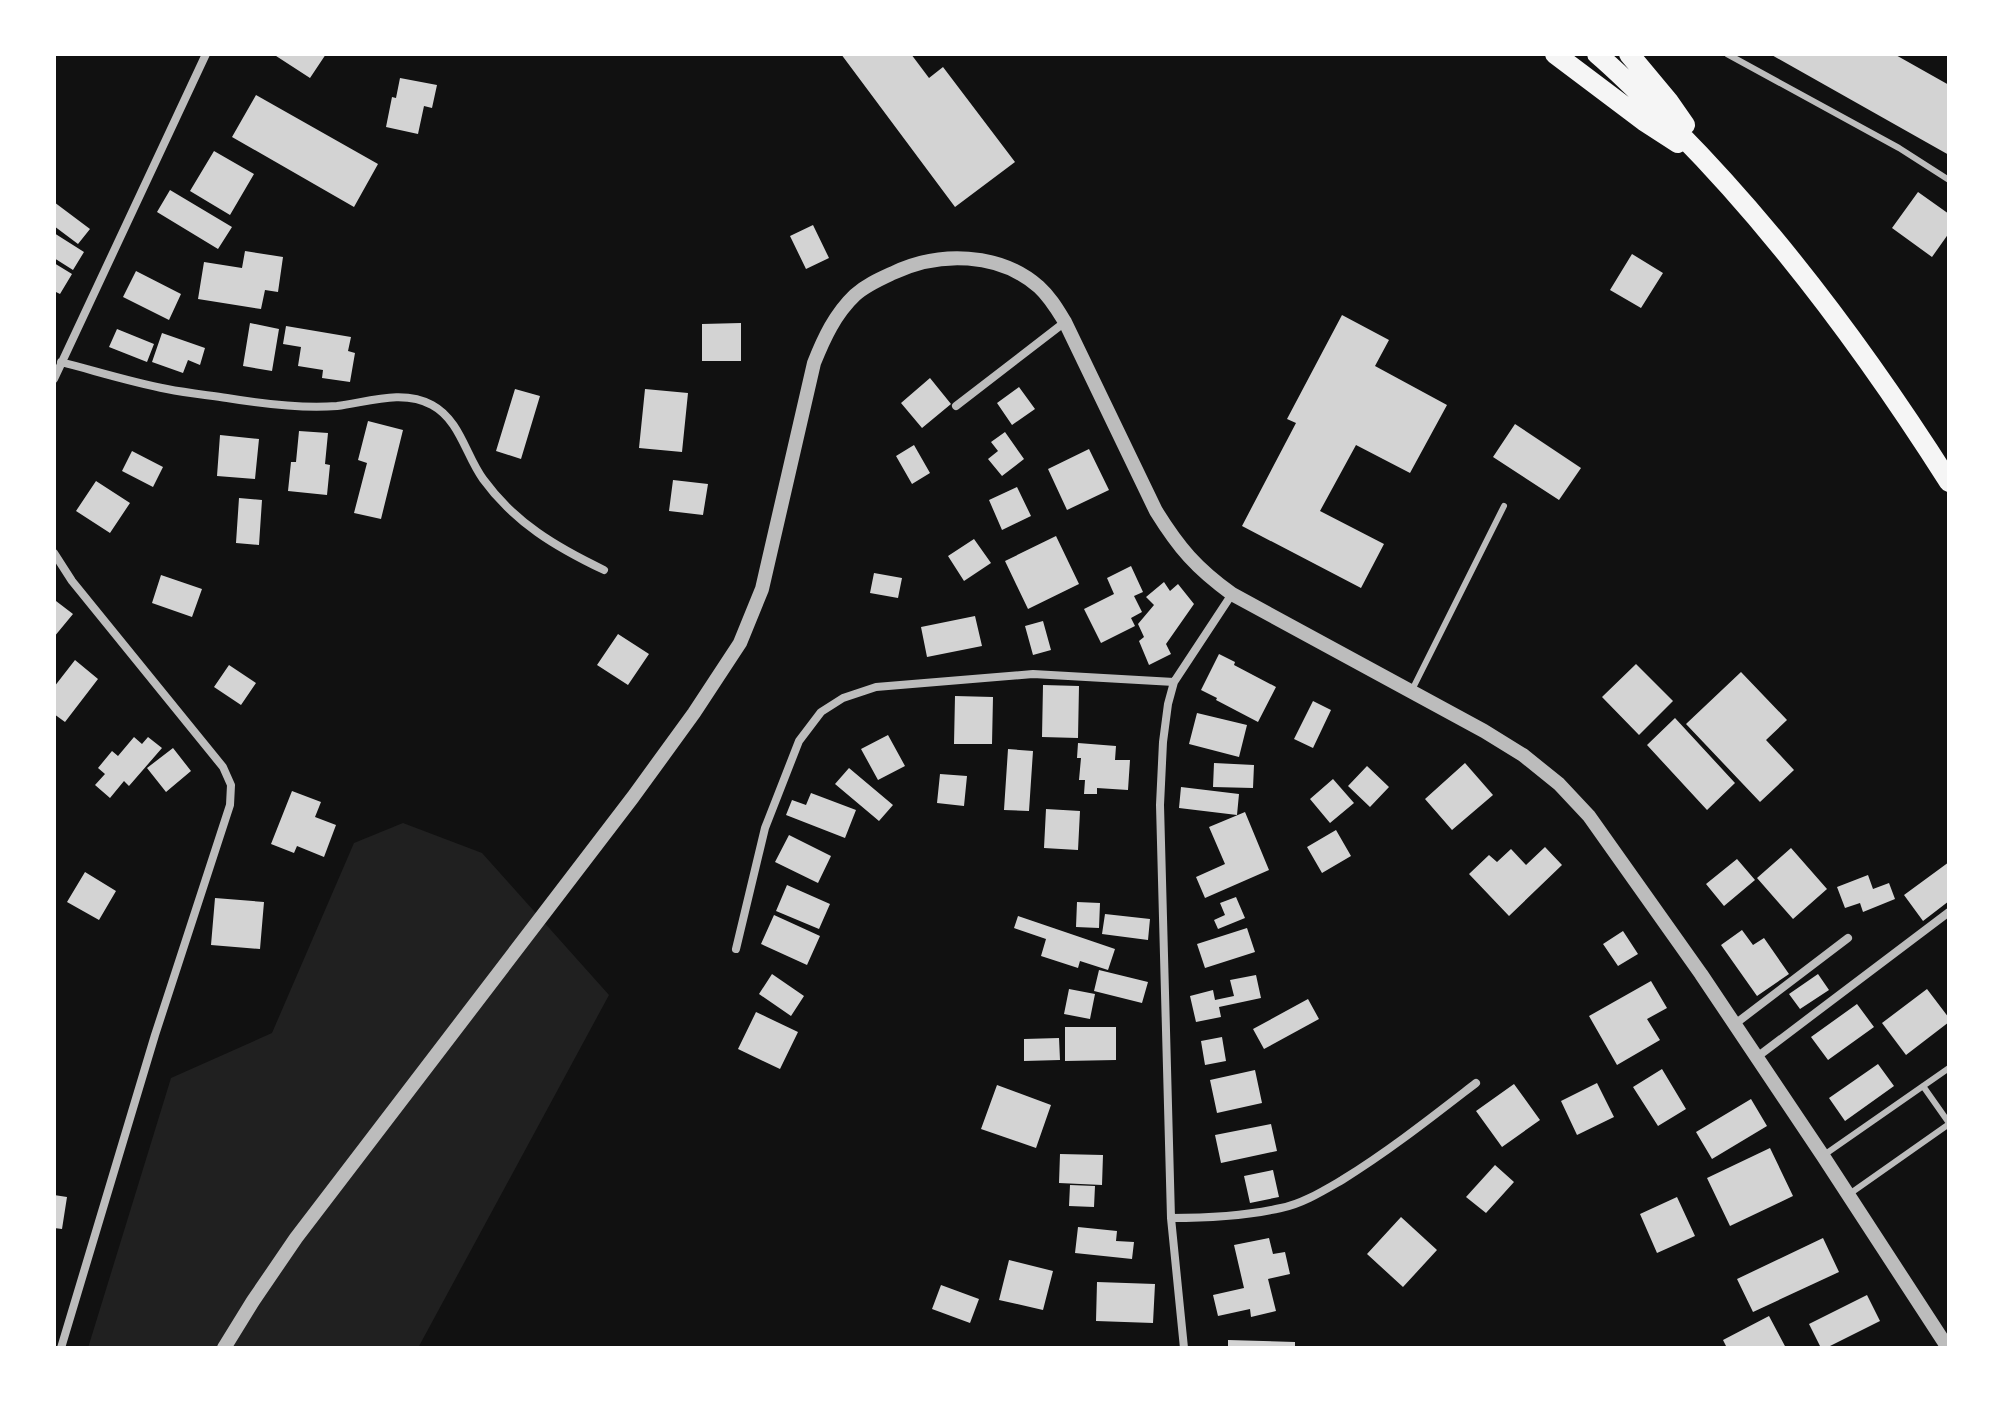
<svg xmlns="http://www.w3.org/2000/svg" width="2003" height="1402" font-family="'Alegreya Sans',sans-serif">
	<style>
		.green { fill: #202020 }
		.building { fill: #d3d3d3 }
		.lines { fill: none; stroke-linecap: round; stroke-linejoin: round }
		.service { stroke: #bcbcbc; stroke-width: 6 }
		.minor { stroke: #bcbcbc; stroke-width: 8 }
		.tertiary { stroke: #bcbcbc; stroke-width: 14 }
		.primary { stroke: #f5f5f5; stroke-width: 20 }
	</style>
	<rect width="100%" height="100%" fill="#111"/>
	<path class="green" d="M403,823L482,853L609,995L418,1348H88L171,1078L272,1033L354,843Z"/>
	<path class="building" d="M273,54H326L310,78Z
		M841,54H911L929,78L943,67L1015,162L955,207Z
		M1770,54H1894L1949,85V155Z
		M400,78L437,85L432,108L424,106L418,134L386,127L392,97L396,98Z
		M256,95L378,164L354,207L232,137Z
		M214,151L254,174L230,215L190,191Z
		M170,190L232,227L218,249L157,212Z
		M1918,192L1949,214V233L1932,257L1892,228Z
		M54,202L90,229L78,244L54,226Z
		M813,225L829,258L806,269L790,236Z
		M54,233L84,252L73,270L54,258Z
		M245,251L283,257L278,292L265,290L261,309L198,299L204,262L242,268Z
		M1632,254L1663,273L1641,308L1610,290Z
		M54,263L72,274L60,294L54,291Z
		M136,271L181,294L169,320L123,297Z
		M1342,315L1389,340L1375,366L1447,405L1410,473L1356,445L1320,511L1384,544L1361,588L1242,526L1296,423L1287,419Z
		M250,323L279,329L272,371L243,366Z
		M741,323V361H702V324Z
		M286,326L351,337L348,351L355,353L350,382L322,378L323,370L298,366L301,347L283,344Z
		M117,329L154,344L147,362L109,347Z
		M162,333L205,348L200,365L188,360L183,373L152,362Z
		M930,378L951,404L922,428L901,403Z
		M1019,387L1035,409L1012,425L997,403Z
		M515,389L540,396L521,459L496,451Z
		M645,389L688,393L682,452L639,448Z
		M368,421L403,430L381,519L354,513L367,463L358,460Z
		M1515,424L1581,468L1559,500L1493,457Z
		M299,431L328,433L325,464L330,465L327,495L288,491L291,462H296Z
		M1005,432L1024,459L1002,476L988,459L998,451L991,442Z
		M220,435L259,439L255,479L217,476Z
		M914,445L930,473L912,484L896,456Z
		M1089,449L1109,490L1067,510L1048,469Z
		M132,451L163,467L153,487L122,471Z
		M673,480L708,484L703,515L669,511Z
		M96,481L130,503L110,533L76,511Z
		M1017,487L1031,516L1002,530L989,500Z
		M239,498L262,500L259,545L236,543Z
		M1056,536L1079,584L1028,609L1005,561Z
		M974,539L991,563L964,581L948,556Z
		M1131,566L1143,592L1134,596L1142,612L1131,618L1135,626L1101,643L1084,609L1114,594L1107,578Z
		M874,573L902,578L898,598L870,593Z
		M161,575L202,589L192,617L152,603Z
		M1164,582L1170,591L1178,584L1194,604L1166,644L1171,654L1149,665L1139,641L1144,637L1138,624L1154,605L1146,597Z
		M56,601L73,614L54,637V603Z
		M975,616L982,646L927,657L921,627Z
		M1043,621L1051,650L1033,655L1025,626Z
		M618,634L649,654L628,685L597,665Z
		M1219,654L1235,662L1234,665L1276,687L1258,722L1216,700L1217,698L1201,690Z
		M75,660L98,679L65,722L54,714V687Z
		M1636,664L1673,701L1639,735L1602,697Z
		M229,665L256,683L241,705L214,687Z
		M1741,672L1787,720L1766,740L1794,770L1760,802L1686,724Z
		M1043,685L1079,686L1078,738L1042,737Z
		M955,696L993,697L992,744H954Z
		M1313,701L1331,710L1313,748L1294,739Z
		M1197,713L1247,725L1239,757L1189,744Z
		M1675,718L1735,783L1707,810L1647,745Z
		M888,735L905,766L878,780L861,749Z
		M134,737L142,744L148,737L162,748L129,786L124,781L110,798L95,785L105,774L98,768L112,751L118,756Z
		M1078,743L1116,746L1115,760H1130L1128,790L1097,788V794H1084L1085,780H1079L1081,758H1077Z
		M173,748L191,771L166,792L147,768Z
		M1008,749L1033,751L1029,811L1004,810Z
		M1214,763L1254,765L1253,788L1213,787Z
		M1465,763L1493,795L1452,830L1425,799Z
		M1367,766L1389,787L1370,807L1348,786Z
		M849,768L893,805L879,821L835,784Z
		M940,774L967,776L964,806L937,803Z
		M1333,779L1354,803L1330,823L1310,799Z
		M1181,787L1239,794L1237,815L1179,808Z
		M292,791L321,802L315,817L336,825L324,857L297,846L294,853L271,844Z
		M811,793L856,810L845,838L786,815L792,800L806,805Z
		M1046,809L1080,811L1078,850L1044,848Z
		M1245,812L1269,870L1205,898L1196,877L1225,864L1209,827Z
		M1336,830L1351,856L1322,873L1307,847Z
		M789,835L831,856L818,883L775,862Z
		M1545,847L1562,865L1509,916L1469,874L1489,855L1497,862L1511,849L1526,865Z
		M1791,848L1827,889L1793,919L1757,878Z
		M1737,859L1755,880L1724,906L1706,884Z
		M1949,862V901L1923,921L1904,895Z
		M85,872L116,891L99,920L67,902Z
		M1868,875L1873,889L1889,883L1895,899L1863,912L1860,903L1845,908L1837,887Z
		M787,885L830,904L819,929L776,911Z
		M1236,897L1245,918L1218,929L1214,920L1225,915L1220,903Z
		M215,898L264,902L260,949L211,945Z
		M1077,902L1100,903L1099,928L1076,927Z
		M1105,914L1150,919L1148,940L1102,934Z
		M774,915L820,936L807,965L761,944Z
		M1018,916L1115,949L1108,970L1080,961L1078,968L1041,956L1046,939L1014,928Z
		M1247,928L1255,952L1205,968L1197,944Z
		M1742,930L1753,945L1764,938L1789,974L1757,996L1721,945Z
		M1623,931L1638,954L1618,966L1603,944Z
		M1099,970L1148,982L1142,1003L1094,991Z
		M772,974L804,996L791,1016L759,994Z
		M1818,974L1829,990L1800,1009L1789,994Z
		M1256,975L1261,998L1219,1007L1221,1017L1196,1022L1190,996L1213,990L1215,1000L1234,996L1230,980Z
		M1651,981L1667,1008L1647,1019L1660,1040L1617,1065L1589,1016Z
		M1069,989L1095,994L1090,1019L1064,1014Z
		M1927,989L1949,1018V1022L1906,1055L1882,1023Z
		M1308,999L1319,1019L1264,1049L1253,1029Z
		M1857,1004L1874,1027L1828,1060L1811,1037Z
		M756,1012L798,1032L780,1069L738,1049Z
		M1065,1027H1116V1060L1065,1061Z
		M1222,1037L1226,1061L1205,1065L1201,1041Z
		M1059,1038L1060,1060L1024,1061V1039Z
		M1878,1064L1894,1086L1845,1121L1829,1098Z
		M1662,1069L1686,1109L1658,1126L1633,1087Z
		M1255,1070L1262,1103L1217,1113L1210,1080Z
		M1597,1083L1614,1117L1577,1135L1561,1101Z
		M1514,1084L1540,1120L1502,1147L1476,1111Z
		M997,1085L1051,1105L1036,1148L981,1129Z
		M1751,1099L1767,1126L1712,1159L1696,1132Z
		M1271,1124L1277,1151L1221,1163L1215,1135Z
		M1770,1148L1793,1196L1730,1226L1707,1178Z
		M1060,1154L1103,1155L1102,1185L1059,1183Z
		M1495,1165L1514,1182L1486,1213L1466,1197Z
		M1273,1170L1279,1197L1250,1203L1244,1176Z
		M1070,1185L1095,1186L1094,1207L1069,1206Z
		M54,1195L67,1197L62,1229L54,1228Z
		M1677,1197L1695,1236L1657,1253L1640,1214Z
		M1401,1217L1437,1250L1403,1287L1367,1254Z
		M1078,1227L1117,1231L1116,1241L1134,1242L1132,1259L1075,1253Z
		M1269,1238L1273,1254L1285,1252L1290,1274L1268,1279L1276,1311L1251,1317L1250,1309L1218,1316L1213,1295L1244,1288L1234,1245Z
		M1823,1238L1839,1272L1753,1312L1737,1279Z
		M1009,1260L1053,1271L1043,1310L999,1300Z
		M1097,1282L1155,1284L1153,1323L1096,1321Z
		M941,1285L979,1299L970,1323L932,1309Z
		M1867,1295L1880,1321L1826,1348H1821L1809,1324Z
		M1769,1316L1786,1348H1727L1723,1340Z
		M1228,1340L1295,1342V1348H1228Z"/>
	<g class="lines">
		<path class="service" d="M1727,54L1899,148L1949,180
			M1411,692L1504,506
			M1923,1086L1949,1123
			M1824,1155L1949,1068
			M1848,1195L1949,1124"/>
		<path class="minor" d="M61,362C96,371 131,382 167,389C187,393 207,395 227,398C263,404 301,409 337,406C368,402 403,389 432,405C460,420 466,456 483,479C515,523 556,547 604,570
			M54,379L206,54
			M956,406L1065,322
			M54,553L72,581L223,767L231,785L230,805L155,1035L61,1348
			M736,949L765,828L799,741L821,712L843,698L876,687L1033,674L1174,682
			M1735,1024L1848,938
			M1757,1057L1949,912
			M1171,1218C1207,1218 1246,1216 1281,1208C1302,1204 1323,1191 1342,1180C1389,1151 1432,1117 1476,1083
			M1184,1348L1171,1218L1160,805L1163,742L1168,704L1174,682L1232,594"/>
		<path class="tertiary" d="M224,1348L253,1301L296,1238L633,797L694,713L740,643L762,589L814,363C824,338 835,314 855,295C866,285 880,279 893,273C939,251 999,252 1039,287C1050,297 1057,309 1065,322L1156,511C1179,548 1196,568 1232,594L1484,731L1523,755L1559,784L1589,816L1701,974L1823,1156L1948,1348"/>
		<path class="primary" d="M1555,54L1644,121L1678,143
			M1597,54C1625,78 1650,104 1676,130C1781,236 1869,356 1949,482
			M1629,54L1669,102L1685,125"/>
	</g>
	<rect width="2003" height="1402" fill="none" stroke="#ffffff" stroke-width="112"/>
</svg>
